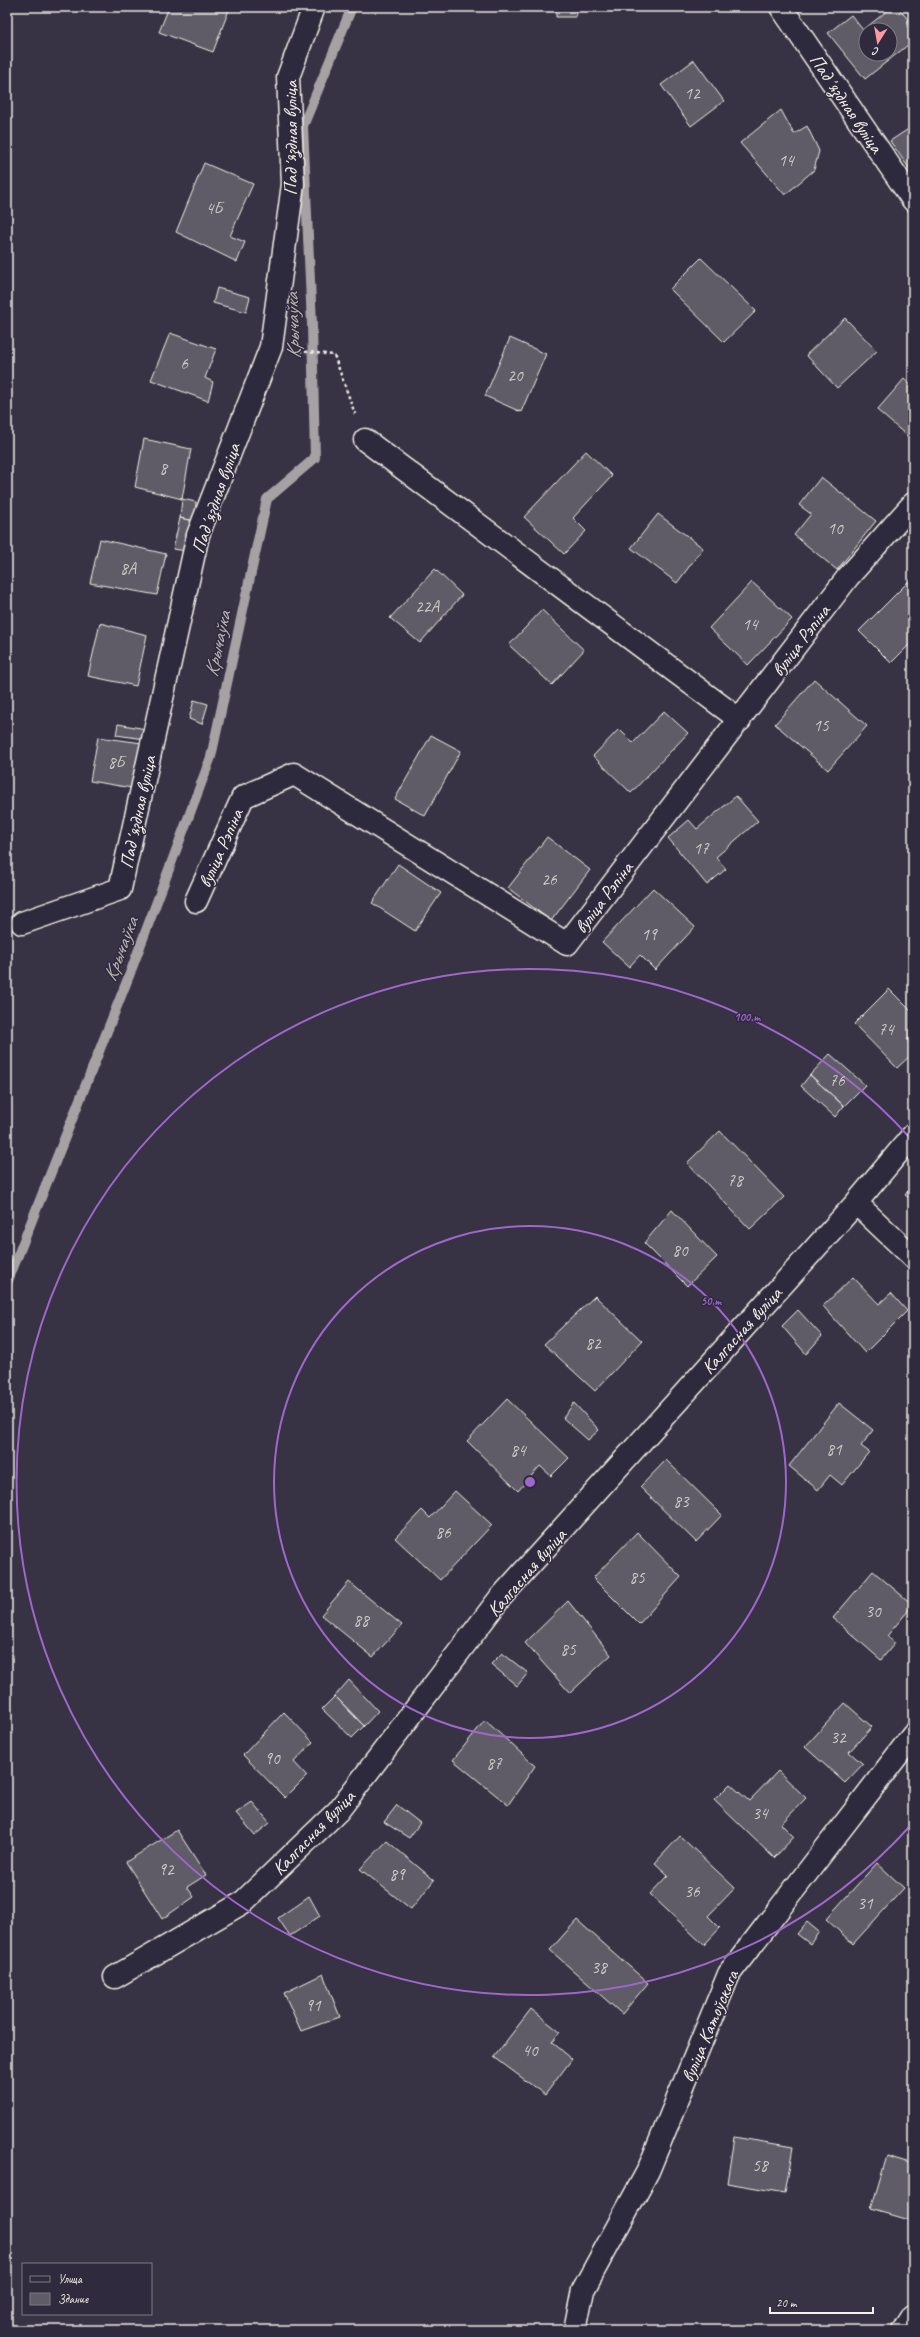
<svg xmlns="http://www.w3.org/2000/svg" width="920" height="2337" font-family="Caveat,sans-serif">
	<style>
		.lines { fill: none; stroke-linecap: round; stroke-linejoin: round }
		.stream { stroke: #a6a2a4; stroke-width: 10 }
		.building { fill: #5f5c67; stroke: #f4f1e8; fill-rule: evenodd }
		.street-casing { stroke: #f4f1e8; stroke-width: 25 }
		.path { stroke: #f4f1e8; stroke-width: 2.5; stroke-dasharray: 3 3; stroke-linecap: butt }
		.street { stroke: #2f2a3d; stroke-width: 22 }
		.ring { fill: none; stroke: #9f67cb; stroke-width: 2 }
		.labels { text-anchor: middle; stroke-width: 3; stroke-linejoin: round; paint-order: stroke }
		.number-label { font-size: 17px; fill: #cfccc8 }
		.street-label { font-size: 19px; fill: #f4f1e8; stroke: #2f2a3d }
		.water-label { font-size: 20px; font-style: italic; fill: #bab6b5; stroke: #2f2a3d }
		.centre { fill: #9f67cb; stroke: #2f2a3d; stroke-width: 2 }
		.ring-label { font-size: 12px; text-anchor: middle; font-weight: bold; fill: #9f67cb; stroke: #2f2a3d; stroke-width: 3; stroke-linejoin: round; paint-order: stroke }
	</style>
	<rect width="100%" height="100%" fill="#373244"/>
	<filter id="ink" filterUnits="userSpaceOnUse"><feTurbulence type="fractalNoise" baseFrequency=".025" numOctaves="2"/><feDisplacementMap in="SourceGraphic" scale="8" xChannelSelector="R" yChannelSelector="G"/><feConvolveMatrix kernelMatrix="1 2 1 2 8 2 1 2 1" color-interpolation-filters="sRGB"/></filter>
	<g filter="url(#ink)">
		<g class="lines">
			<path class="stream" d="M7,1283L129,976L211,757L267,499L315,458L312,324L303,126L352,7"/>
		</g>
		<path class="building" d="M169,7H230L213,52L159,32Z
			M556,7H575L576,17H556Z
			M892,7H898L913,26V41L865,79L828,33L851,15L863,30ZM866,30H890V54H866Z
			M694,60L724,101L691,126L661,85Z
			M781,110L794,134L807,126L819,151L814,170L785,195L740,143Z
			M913,126V174L890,141Z
			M204,163L253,184L230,236L245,242L237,262L176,232Z
			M701,258L756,311L724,342L670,289Z
			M217,288L250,297L246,312L213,303Z
			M845,318L877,351L837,388L806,355Z
			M170,333L216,349L205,378L213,382L208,401L151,380Z
			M510,338L546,354L521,412L485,396Z
			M904,379L913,387V441L877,410Z
			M144,439L191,449L182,499L135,487Z
			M586,451L612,476L573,518L586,531L564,554L524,517Z
			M821,477L876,521L837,570L794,535L811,514L799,505Z
			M182,499L196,502L195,521L180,518Z
			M658,514L703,548L677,583L631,548Z
			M180,518L195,521L187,551L173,549Z
			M100,539L166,554L157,595L90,583Z
			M435,569L462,595L420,643L390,618Z
			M911,579L913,641L891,663L859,631Z
			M752,582L792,619L748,665L709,628Z
			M542,610L584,650L552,685L509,645Z
			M100,623L147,635L136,686L88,676Z
			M814,679L867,726L828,770L775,724Z
			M194,700L208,704L202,724L189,719Z
			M664,711L688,733L631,793L593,756L619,729L633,743Z
			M118,724L146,729L145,739L116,735Z
			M431,735L461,751L425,816L395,799Z
			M98,737L142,743L132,788L90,781Z
			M736,796L758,821L716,857L726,869L707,885L668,838L689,820L697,829Z
			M547,837L590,870L551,921L508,888Z
			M398,864L441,893L415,931L372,903Z
			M653,888L695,927L655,970L640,955L629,967L602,942Z
			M889,989L913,1013V1034L907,1040L913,1046V1053L897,1068L854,1024Z
			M830,1054L865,1085L844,1106L810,1075Z
			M810,1075L844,1106L835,1117L801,1086Z
			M720,1131L784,1197L750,1229L687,1163Z
			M913,1184V1201L905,1195Z
			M672,1210L717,1257L687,1286L644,1243Z
			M853,1277L879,1304L891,1293L907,1311L865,1353L823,1306Z
			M595,1296L642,1341L595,1391L544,1344Z
			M798,1310L822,1336L806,1354L782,1326Z
			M507,1399L569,1458L551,1476L540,1466L518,1491L467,1441Z
			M574,1403L599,1430L588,1440L563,1418Z
			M839,1403L873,1430L861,1446L869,1452L842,1485L830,1475L818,1490L789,1466Z
			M666,1460L722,1515L696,1542L640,1487Z
			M455,1491L492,1525L440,1580L395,1538L422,1510L430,1518Z
			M637,1532L681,1577L639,1624L593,1578Z
			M873,1571L913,1605L887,1636L895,1643L881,1660L833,1618Z
			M349,1582L402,1625L373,1657L321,1615Z
			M568,1601L611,1655L570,1693L525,1643Z
			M502,1653L528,1673L517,1686L491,1664Z
			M349,1680L378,1711L364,1726L335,1696Z
			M335,1696L364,1726L352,1738L322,1709Z
			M845,1703L872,1727L849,1752L863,1764L845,1783L805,1747Z
			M284,1712L313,1742L294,1762L307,1776L285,1798L243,1755Z
			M485,1720L535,1766L508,1805L453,1760Z
			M778,1771L806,1798L781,1824L794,1837L774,1858L714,1800L730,1784L749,1801Z
			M252,1802L270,1823L255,1835L236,1813Z
			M397,1805L420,1823L409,1838L384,1822Z
			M177,1830L206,1875L187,1887L194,1897L162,1919L126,1862Z
			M680,1836L735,1888L708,1916L720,1928L704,1945L650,1894L668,1875L655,1863Z
			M387,1841L434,1880L411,1909L360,1869Z
			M877,1863L904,1888L853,1944L826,1919Z
			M309,1896L320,1916L290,1936L278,1918Z
			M577,1920L648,1983L622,2014L550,1950Z
			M807,1922L819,1932L810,1944L797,1934Z
			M323,1974L340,2017L301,2031L284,1993Z
			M531,2009L560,2032L552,2042L572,2059L545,2095L494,2057Z
			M734,2137L793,2147L785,2193L727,2183Z
			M887,2156L913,2164V2221L871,2209Z"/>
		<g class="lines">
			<defs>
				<path id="street" d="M781,7L913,200
					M365,440L740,720
					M196,901L243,797L294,774L567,944L848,577L913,504
					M22,923L120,889L198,535L271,347L293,184L288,77L314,7
					M856,1203L913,1257
					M115,1977L242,1903L338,1811L500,1598L856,1203L913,1135
					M575,2330L583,2290L648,2171L729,1974L913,1735
					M904,2330L913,2316"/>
			</defs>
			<use href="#street" class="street-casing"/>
			<path class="path" d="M299,351L334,355L355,414
				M7,2325L53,2330"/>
			<use href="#street" class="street"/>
		</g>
	</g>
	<g class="ring">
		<circle cx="530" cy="1482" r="256"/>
		<path d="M911 1825A513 513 0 1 1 911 1139"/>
	</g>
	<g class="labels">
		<g class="number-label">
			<text x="692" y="99">12</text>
			<text x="786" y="166">14</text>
			<text x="214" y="214">4Б</text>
			<text x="184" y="369">6</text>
			<text x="515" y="381">20</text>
			<text x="163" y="474">8</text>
			<text x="835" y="534">10</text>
			<text x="128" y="574">8А</text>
			<text x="427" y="612">22А</text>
			<text x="750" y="630">14</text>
			<text x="821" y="731">15</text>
			<text x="116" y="768">8Б</text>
			<text x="701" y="854">17</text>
			<text x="549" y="885">26</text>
			<text x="649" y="940">19</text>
			<text x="886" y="1035">74</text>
			<text x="837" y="1086">76</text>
			<text x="735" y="1186">78</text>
			<text x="680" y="1256">80</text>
			<text x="593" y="1349">82</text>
			<text x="834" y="1455">81</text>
			<text x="518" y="1456">84</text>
			<text x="681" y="1507">83</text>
			<text x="443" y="1538">86</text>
			<text x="637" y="1583">85</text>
			<text x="873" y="1617">30</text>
			<text x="361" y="1626">88</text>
			<text x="568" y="1655">85</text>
			<text x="838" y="1743">32</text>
			<text x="272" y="1764">90</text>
			<text x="494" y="1769">87</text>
			<text x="760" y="1819">34</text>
			<text x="166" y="1875">92</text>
			<text x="397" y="1880">89</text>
			<text x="692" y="1897">36</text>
			<text x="865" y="1909">31</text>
			<text x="599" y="1973">38</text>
			<text x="313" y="2011">91</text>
			<text x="530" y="2056">40</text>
			<text x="760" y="2171">58</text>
		</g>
		<g class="street-label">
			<text transform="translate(847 103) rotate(56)" y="7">Падʼяздная вуліца</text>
			<text transform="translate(290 138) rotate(-90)" y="7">Падʼяздная вуліца</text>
			<text transform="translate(215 498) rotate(-71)" y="7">Падʼяздная вуліца</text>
			<text transform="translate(800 640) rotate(-53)" y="7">вуліца Рэпіна</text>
			<text transform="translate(137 812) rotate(-78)" y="7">Падʼяздная вуліца</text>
			<text transform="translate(220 848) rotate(-66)" y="7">вуліца Рэпіна</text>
			<text transform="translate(603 897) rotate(-53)" y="7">вуліца Рэпіна</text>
			<text transform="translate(741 1330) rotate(-48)" y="7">Калгасная вуліца</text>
			<text transform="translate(526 1572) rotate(-49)" y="7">Калгасная вуліца</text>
			<text transform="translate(313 1832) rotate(-46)" y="7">Калгасная вуліца</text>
			<text transform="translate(709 2026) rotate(-67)" y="7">вуліца Катоўскага</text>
		</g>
		<g class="water-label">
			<text transform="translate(292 326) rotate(-92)" y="7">Крычаўка</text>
			<text transform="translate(217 644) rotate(-78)" y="7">Крычаўка</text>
			<text transform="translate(120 949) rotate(-69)" y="7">Крычаўка</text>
		</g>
	</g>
	<circle cx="530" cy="1482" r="6" class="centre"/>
	<g class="ring-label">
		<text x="747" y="1021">100 m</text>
		<text x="711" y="1305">50 m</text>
	</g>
	<rect width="920" height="2337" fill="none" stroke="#2f2a3d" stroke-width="24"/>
	<rect x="12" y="12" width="896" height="2313" fill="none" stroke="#f4f1e8" stroke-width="1.5" filter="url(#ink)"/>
	<rect x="22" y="2263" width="130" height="52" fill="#2f2a3d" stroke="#7e7a81"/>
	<rect x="30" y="2276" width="20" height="6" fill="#2f2a3d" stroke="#7e7a81"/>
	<text x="58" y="2283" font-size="12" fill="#f4f1e8">Улица</text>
	<rect x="30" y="2293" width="20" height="12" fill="#5f5c67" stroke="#7e7a81"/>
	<text x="58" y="2303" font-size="12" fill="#f4f1e8">Здание</text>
	<g transform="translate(878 42) rotate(191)"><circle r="19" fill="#2f2a3d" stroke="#7e7a81"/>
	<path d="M0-3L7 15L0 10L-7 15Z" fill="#ff9aa2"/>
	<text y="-6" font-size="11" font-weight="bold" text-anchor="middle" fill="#f4f1e8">С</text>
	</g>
	<path d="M770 2307v6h103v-6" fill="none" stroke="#f4f1e8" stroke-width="2"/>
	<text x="776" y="2307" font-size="12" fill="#f4f1e8" stroke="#2f2a3d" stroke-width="3" paint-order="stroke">20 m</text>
</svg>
